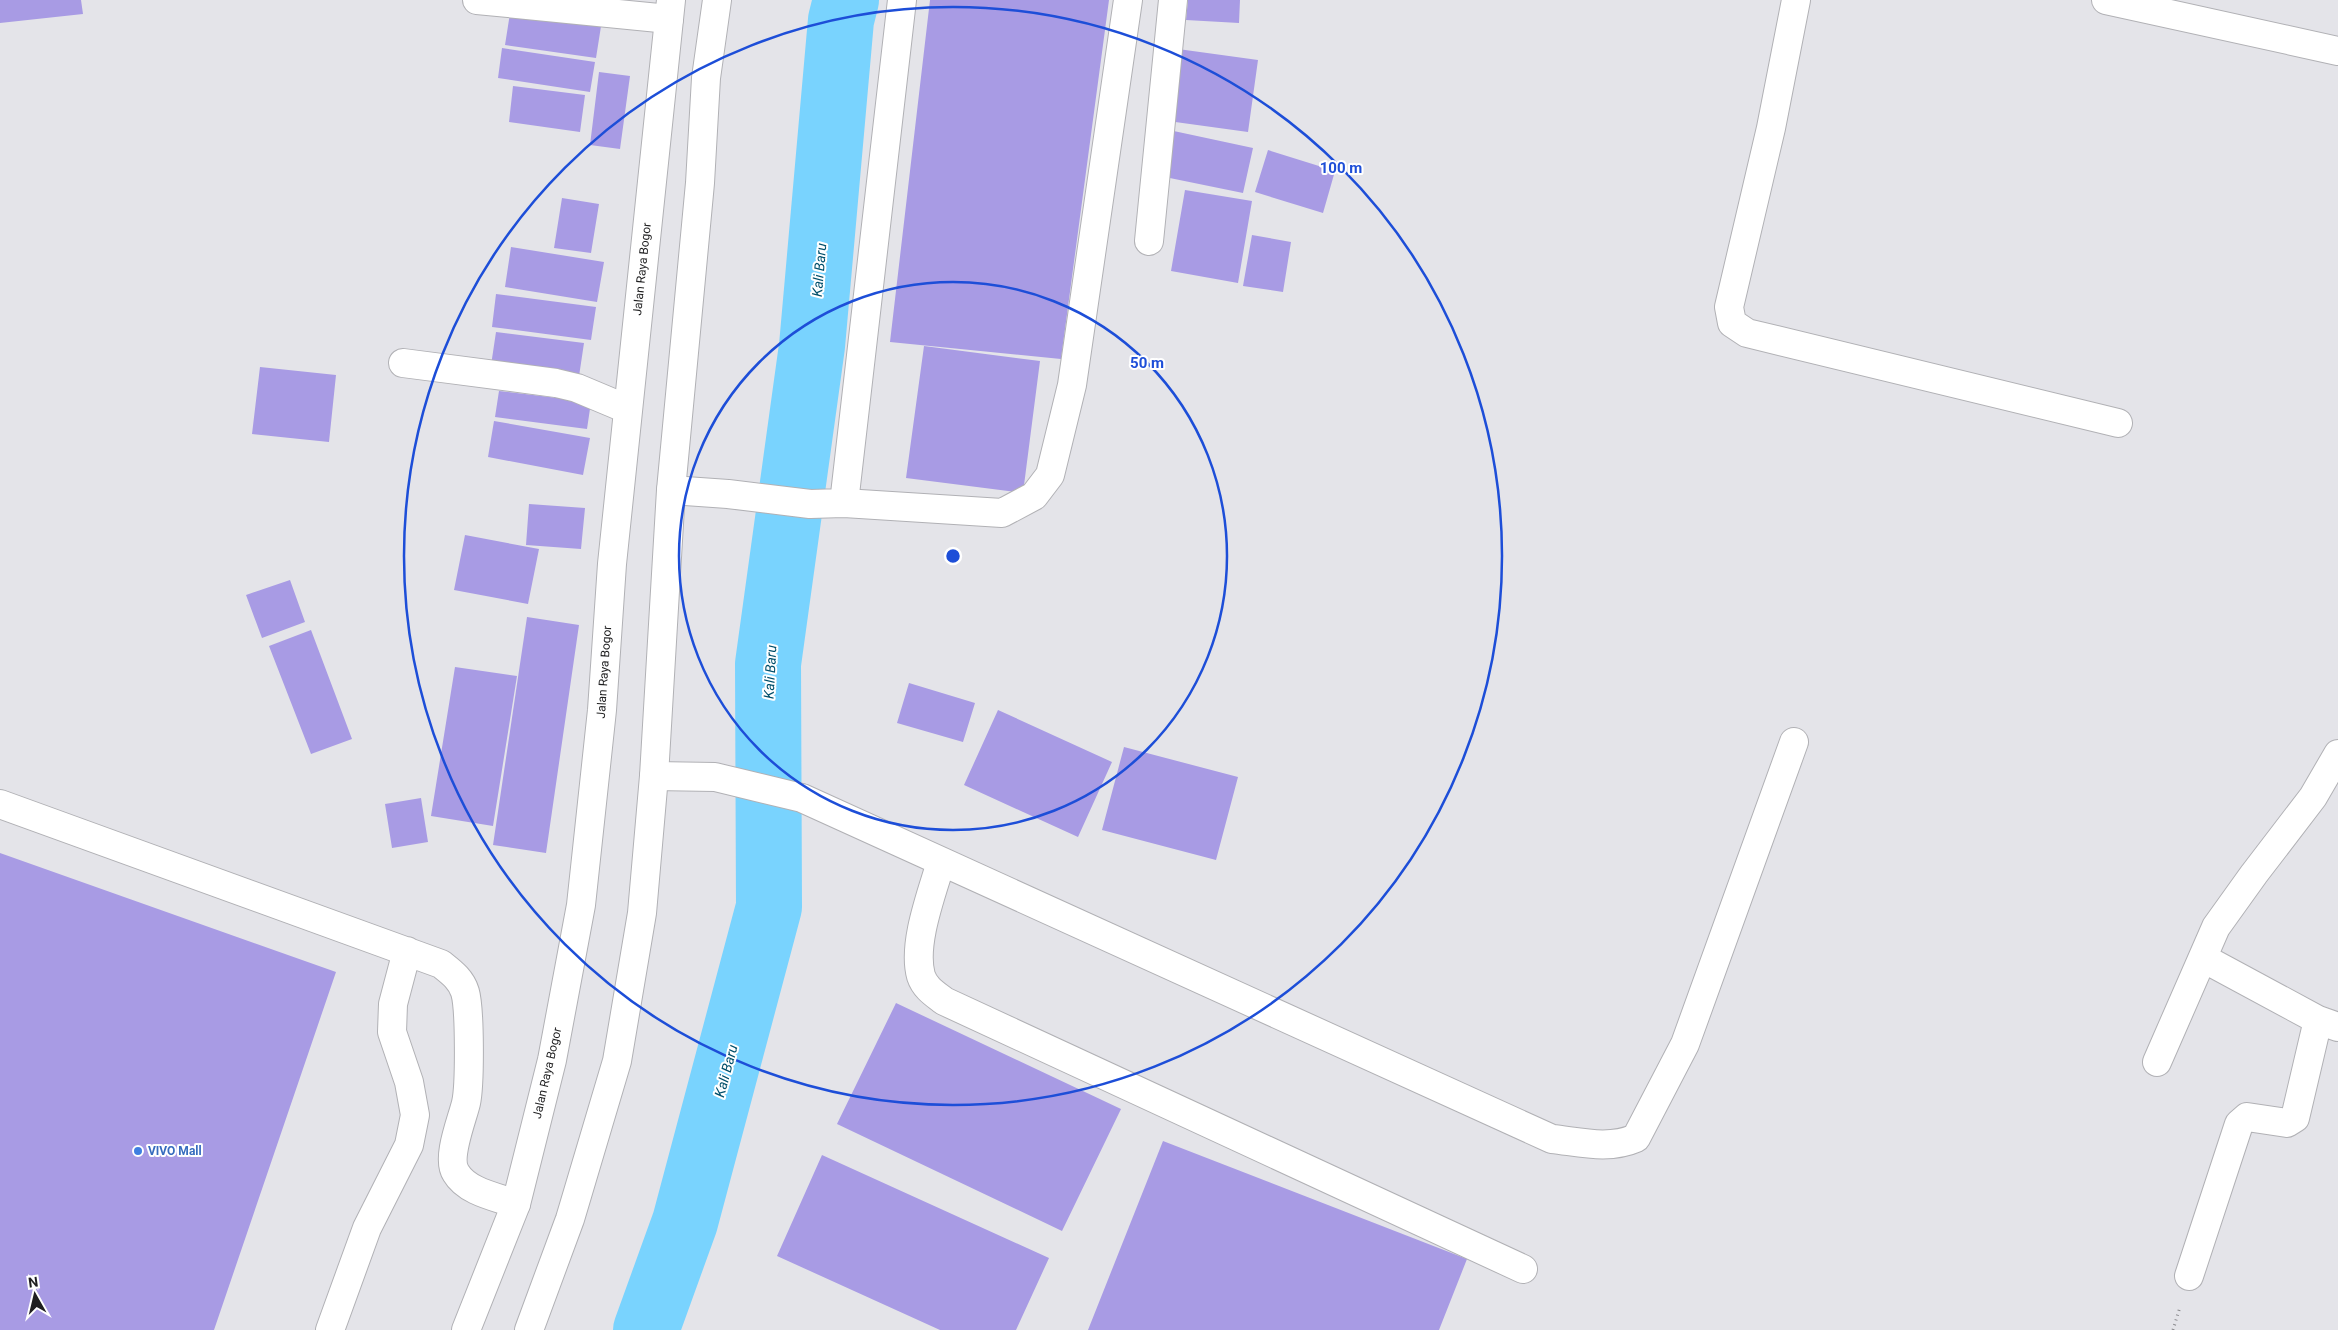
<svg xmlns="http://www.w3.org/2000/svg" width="2338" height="1330" font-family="Roboto,sans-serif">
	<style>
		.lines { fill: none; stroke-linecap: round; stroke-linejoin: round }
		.river { stroke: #79d3fe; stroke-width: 66 }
		.building { fill: #a89be4 }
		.minor-casing { stroke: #b1b1b5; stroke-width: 30 }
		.highway-casing { stroke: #b1b1b5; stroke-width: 30 }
		.path { stroke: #89898c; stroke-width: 3; stroke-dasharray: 1 4; stroke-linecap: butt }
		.minor { stroke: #fff; stroke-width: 28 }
		.highway { stroke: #fff; stroke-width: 28 }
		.ring { fill: none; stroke: #1d4ed8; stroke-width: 2.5 }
		.shop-dot { fill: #3f7fe0; stroke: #fff; stroke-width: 2 }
		.labels { text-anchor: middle; stroke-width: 4; stroke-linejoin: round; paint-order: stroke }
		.street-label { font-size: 12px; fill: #1f1f20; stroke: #fff }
		.shop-label { font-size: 12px; font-weight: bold; fill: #366cbe; stroke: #fff; text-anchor: start }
		.water-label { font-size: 14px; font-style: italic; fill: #004f6b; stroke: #fff }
		.centre { fill: #1d4ed8; stroke: #fff; stroke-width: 2.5 }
		.ring-label { font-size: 15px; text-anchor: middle; font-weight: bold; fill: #1d4ed8; stroke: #fff; stroke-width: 4; stroke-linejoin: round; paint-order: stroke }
	</style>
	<rect width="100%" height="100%" fill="#e4e4e9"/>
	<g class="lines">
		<path class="river" d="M646,1330L685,1222L769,907L768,664L812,346L841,20L846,0"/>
	</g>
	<path class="building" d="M0,0H81L83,14L0,23Z
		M930,0H1109L1061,359L890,342Z
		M1188,0H1240L1239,23L1186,20Z
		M511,7L602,20L596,58L505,45Z
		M502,48L595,62L590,92L498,78Z
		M1178,49L1258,60L1248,132L1168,121Z
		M599,72L630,76L620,149L590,145Z
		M513,86L585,95L580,132L509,122Z
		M1169,130L1253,148L1243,193L1160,176Z
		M1268,150L1335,171L1323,213L1255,192Z
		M1185,190L1252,201L1238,283L1171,271Z
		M562,198L599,204L591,253L554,248Z
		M1252,235L1291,242L1283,292L1243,286Z
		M511,247L604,262L597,302L505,287Z
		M496,294L596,307L591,340L492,327Z
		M496,332L584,343L578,383L490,372Z
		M924,346L1040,361L1023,493L906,478Z
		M260,367L336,375L329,442L252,434Z
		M499,391L591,402L587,429L495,417Z
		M494,421L590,438L583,475L488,457Z
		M529,504L585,508L581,549L526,545Z
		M465,535L539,549L528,604L454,590Z
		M290,580L305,622L262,638L246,595Z
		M527,617L579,625L546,853L493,845Z
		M311,630L352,739L311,754L269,646Z
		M455,667L517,676L493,826L431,816Z
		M909,683L975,703L963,742L897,723Z
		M998,710L1112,762L1078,837L964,785Z
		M1124,747L1238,777L1216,860L1102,830Z
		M421,798L428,842L392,848L385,804Z
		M0,853L336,972L214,1330H0Z
		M896,1003L1121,1109L1062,1231L837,1124Z
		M1163,1141L1467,1259L1439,1330H1088Z
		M822,1155L1049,1258L1016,1330H940L777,1256Z"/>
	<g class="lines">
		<defs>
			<path id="minor" d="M477,0L669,19
				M1796,0L1771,128L1729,307L1732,323L1747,333L2118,423
				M2106,0L2338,51
				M1149,241L1173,0
				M403,363L556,383L577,388L627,409
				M671,490L728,494L810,504L844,503L1002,513L1034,496L1050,475L1072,385L1128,0
				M844,503L902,0
				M654,776L715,777L802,798L1552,1139C1580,1142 1609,1150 1636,1138L1685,1044L1794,742
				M0,804L441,964C451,972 461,979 465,992C470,1009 470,1085 466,1103C462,1120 446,1158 456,1173C467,1192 497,1197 516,1204
				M941,862C932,893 912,944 921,976C925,988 935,994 944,1001L1523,1269
				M2203,958L2318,1020L2338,1027
				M2157,1062L2216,927L2254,874L2313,797L2338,754
				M2189,1276L2239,1124L2247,1117L2287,1123L2295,1118L2318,1020
				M330,1330L367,1228L409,1145L415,1115L409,1082L392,1032L393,1004L407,951"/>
			<path id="highway" d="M466,1330L516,1204L552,1060L581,905L602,710L612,564L671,0
				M529,1330L570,1219L617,1061L642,913L654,776L671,490L700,183L706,78L717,0"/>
		</defs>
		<use href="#minor" class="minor-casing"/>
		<use href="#highway" class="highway-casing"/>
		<path class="path" d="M2173,1330L2180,1307"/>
		<use href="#minor" class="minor"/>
		<use href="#highway" class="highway"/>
	</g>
	<g class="ring">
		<circle cx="953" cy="556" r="274"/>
		<circle cx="953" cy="556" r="549"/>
	</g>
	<circle class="shop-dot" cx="138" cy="1151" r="5"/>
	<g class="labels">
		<g class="street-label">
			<text transform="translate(642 269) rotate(-84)" y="4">Jalan Raya Bogor</text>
			<text transform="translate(604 672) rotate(-86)" y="4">Jalan Raya Bogor</text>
			<text transform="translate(547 1073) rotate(-77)" y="4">Jalan Raya Bogor</text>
		</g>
		<g class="shop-label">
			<text x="148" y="1155">VIVO Mall</text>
		</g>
		<g class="water-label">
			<text transform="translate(819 270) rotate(-85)" y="5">Kali Baru</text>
			<text transform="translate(770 672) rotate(-87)" y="5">Kali Baru</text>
			<text transform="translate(726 1071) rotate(-75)" y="5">Kali Baru</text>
		</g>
	</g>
	<circle cx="953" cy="556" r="8" class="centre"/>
	<g class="ring-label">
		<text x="1341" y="173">100 m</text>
		<text x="1147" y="368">50 m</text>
	</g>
	<g transform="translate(35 1295) rotate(352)" stroke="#ffffff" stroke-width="4" paint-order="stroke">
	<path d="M0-4L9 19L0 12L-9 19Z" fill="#1f1f20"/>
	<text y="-8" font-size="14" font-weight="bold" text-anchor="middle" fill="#1f1f20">N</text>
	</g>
</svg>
